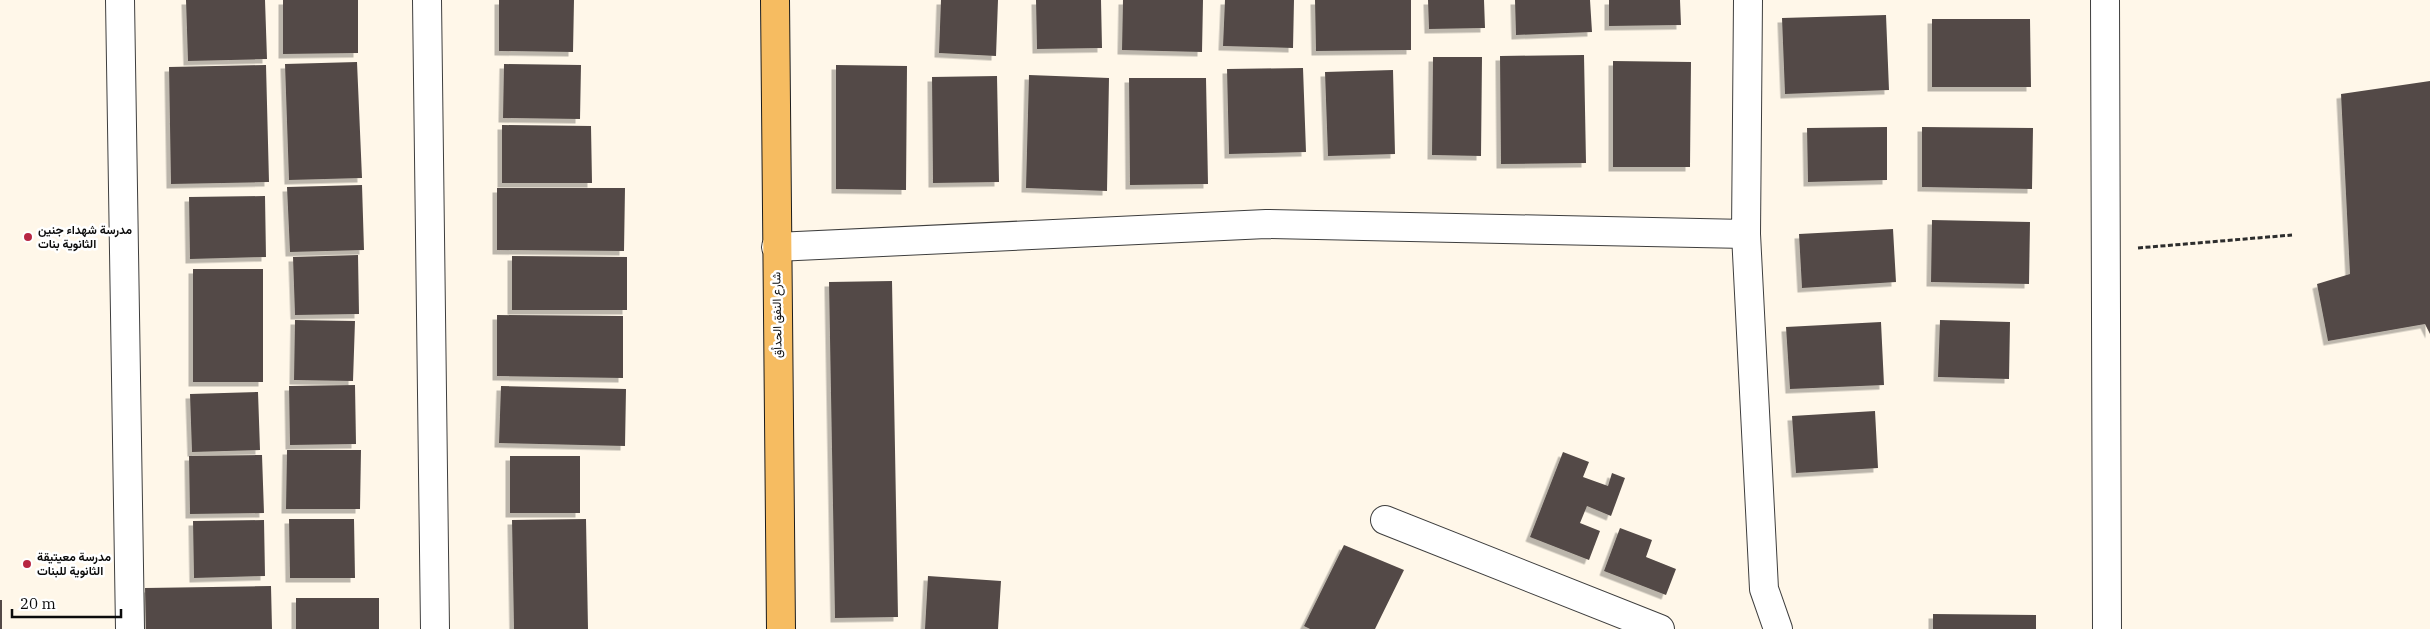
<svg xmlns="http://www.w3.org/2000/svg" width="2430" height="629" font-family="'IBM Plex Serif',Vazirmatn,serif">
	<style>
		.building { fill: #534a47; filter: url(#shadow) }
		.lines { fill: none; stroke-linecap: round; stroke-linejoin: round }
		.minor-casing { stroke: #3e3e3e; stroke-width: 30 }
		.major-casing { stroke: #1c1c1c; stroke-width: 30 }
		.path { stroke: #2d2d2d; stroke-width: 3; stroke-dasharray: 5 2.5; stroke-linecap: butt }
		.minor { stroke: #fff; stroke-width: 28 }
		.major { stroke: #f6bc61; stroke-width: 28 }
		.poi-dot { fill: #b72642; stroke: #fff; stroke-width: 2 }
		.labels { text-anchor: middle; stroke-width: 5; stroke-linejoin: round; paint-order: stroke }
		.poi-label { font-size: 12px; font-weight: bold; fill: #0b0b0b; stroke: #fff; text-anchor: start }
		.street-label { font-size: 12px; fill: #0b0b0b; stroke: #fff }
	</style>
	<defs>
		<filter id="shadow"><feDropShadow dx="-4.5" dy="4.5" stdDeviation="0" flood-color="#0004"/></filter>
	</defs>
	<rect width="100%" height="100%" fill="#fff7e9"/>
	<path class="building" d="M186,0H265L267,59L188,61Z
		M283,0H358V53L283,54Z
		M499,0H574L573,52L499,51Z
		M941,0H998L996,56L939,53Z
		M1036,0H1101L1102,48L1037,49Z
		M1123,0H1203L1202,52L1122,50Z
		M1225,0H1294L1293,48L1223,46Z
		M1315,0H1411V50L1316,51Z
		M1428,0H1484L1485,28L1429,29Z
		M1515,0H1590L1592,32L1516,35Z
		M1609,0H1680L1681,25L1609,26Z
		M1886,15L1889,90L1785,94L1782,18Z
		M1932,19H2030L2031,87H1932Z
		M1584,55L1586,163L1501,164L1500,56Z
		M1433,57H1482L1481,156L1432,155Z
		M1613,61L1691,62L1690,167H1613Z
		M357,62L362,178L289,180L285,64Z
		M504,64L581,65L580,119L503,118Z
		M266,65L269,182L171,184L169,67Z
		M836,65L907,66L906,190L836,189Z
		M1303,68L1306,152L1229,154L1227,69Z
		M1393,70L1395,154L1328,156L1325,72Z
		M1029,75L1109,78L1107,191L1026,188Z
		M997,76L999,182L933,183L932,77Z
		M1129,78H1206L1208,184L1130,185Z
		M2430,81V334L2425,324L2328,341L2317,284L2350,274L2341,94Z
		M502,125L591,126L592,183H502Z
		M1887,127V180L1808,182L1807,128Z
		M1922,127L2033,128L2032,189L1922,187Z
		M362,185L364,250L290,252L287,187Z
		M497,188H625L624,251L497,250Z
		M265,196L266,257L190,259L189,197Z
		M1932,220L2030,222L2029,284L1931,282Z
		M1893,229L1896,282L1802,288L1799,234Z
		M358,255L359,314L295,315L293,257Z
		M512,256L627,257V310H512Z
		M193,269H263V382H193Z
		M892,281L898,617L835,618L829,282Z
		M497,315L623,316V378L497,376Z
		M295,320L355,321L353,381L294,380Z
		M1940,320L2010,322L2009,379L1938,377Z
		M1881,322L1884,385L1790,389L1786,327Z
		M355,385L356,444L290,445L289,386Z
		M501,386L626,389L625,446L499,443Z
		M258,392L260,450L192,452L190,394Z
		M1875,411L1878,468L1796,473L1792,416Z
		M287,450H361L360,509H286Z
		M1563,452L1589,462L1583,477L1608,486L1612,473L1625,478L1611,516L1587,506L1580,523L1600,531L1589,560L1530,537Z
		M262,455L264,513L190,514L189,456Z
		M510,456H580V513H510Z
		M289,519H354L355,578H290Z
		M586,519L588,629H514L512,520Z
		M264,520L265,576L194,578L193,521Z
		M1620,528L1652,540L1646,557L1676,569L1666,595L1604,571Z
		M1344,545L1404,570L1375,629H1310L1304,626Z
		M928,576L1001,581L998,629H925Z
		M271,586L272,629H146L145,588Z
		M296,598H379V629H296Z
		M0,600H2V629H0Z
		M1933,614L2036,615V629H1933Z"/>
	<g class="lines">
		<defs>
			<path id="minor" d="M120,0L130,629
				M427,0L435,629
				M1748,0L1746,234L1764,589L1778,629
				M2105,0L2107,629
				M776,247L1266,224L1746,234
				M1385,520L1660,629"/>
			<path id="major" d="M775,0L781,629"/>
		</defs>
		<use href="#minor" class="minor-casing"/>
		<use href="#major" class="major-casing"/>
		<path class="path" d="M2138,248L2292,235"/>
		<use href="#minor" class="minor"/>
		<use href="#major" class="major"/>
	</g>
	<g class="poi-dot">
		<circle cx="28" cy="237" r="5"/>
		<circle cx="27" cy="564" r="5"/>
	</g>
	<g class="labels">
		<g class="poi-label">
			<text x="38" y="234">مدرسة شهداء جنين<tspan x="38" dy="14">الثانوية بنات</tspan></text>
			<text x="37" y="561">مدرسة معيتيقة<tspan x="37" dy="14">الثانوية للبنات</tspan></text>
		</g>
		<g class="street-label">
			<text transform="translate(777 315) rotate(-91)" y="4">شارع النفق الحدأق</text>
		</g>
	</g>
	<path d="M12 609v8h109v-8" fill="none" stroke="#0b0b0b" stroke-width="2.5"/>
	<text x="20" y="609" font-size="15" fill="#0b0b0b" stroke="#ffffff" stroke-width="4" paint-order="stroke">20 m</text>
</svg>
